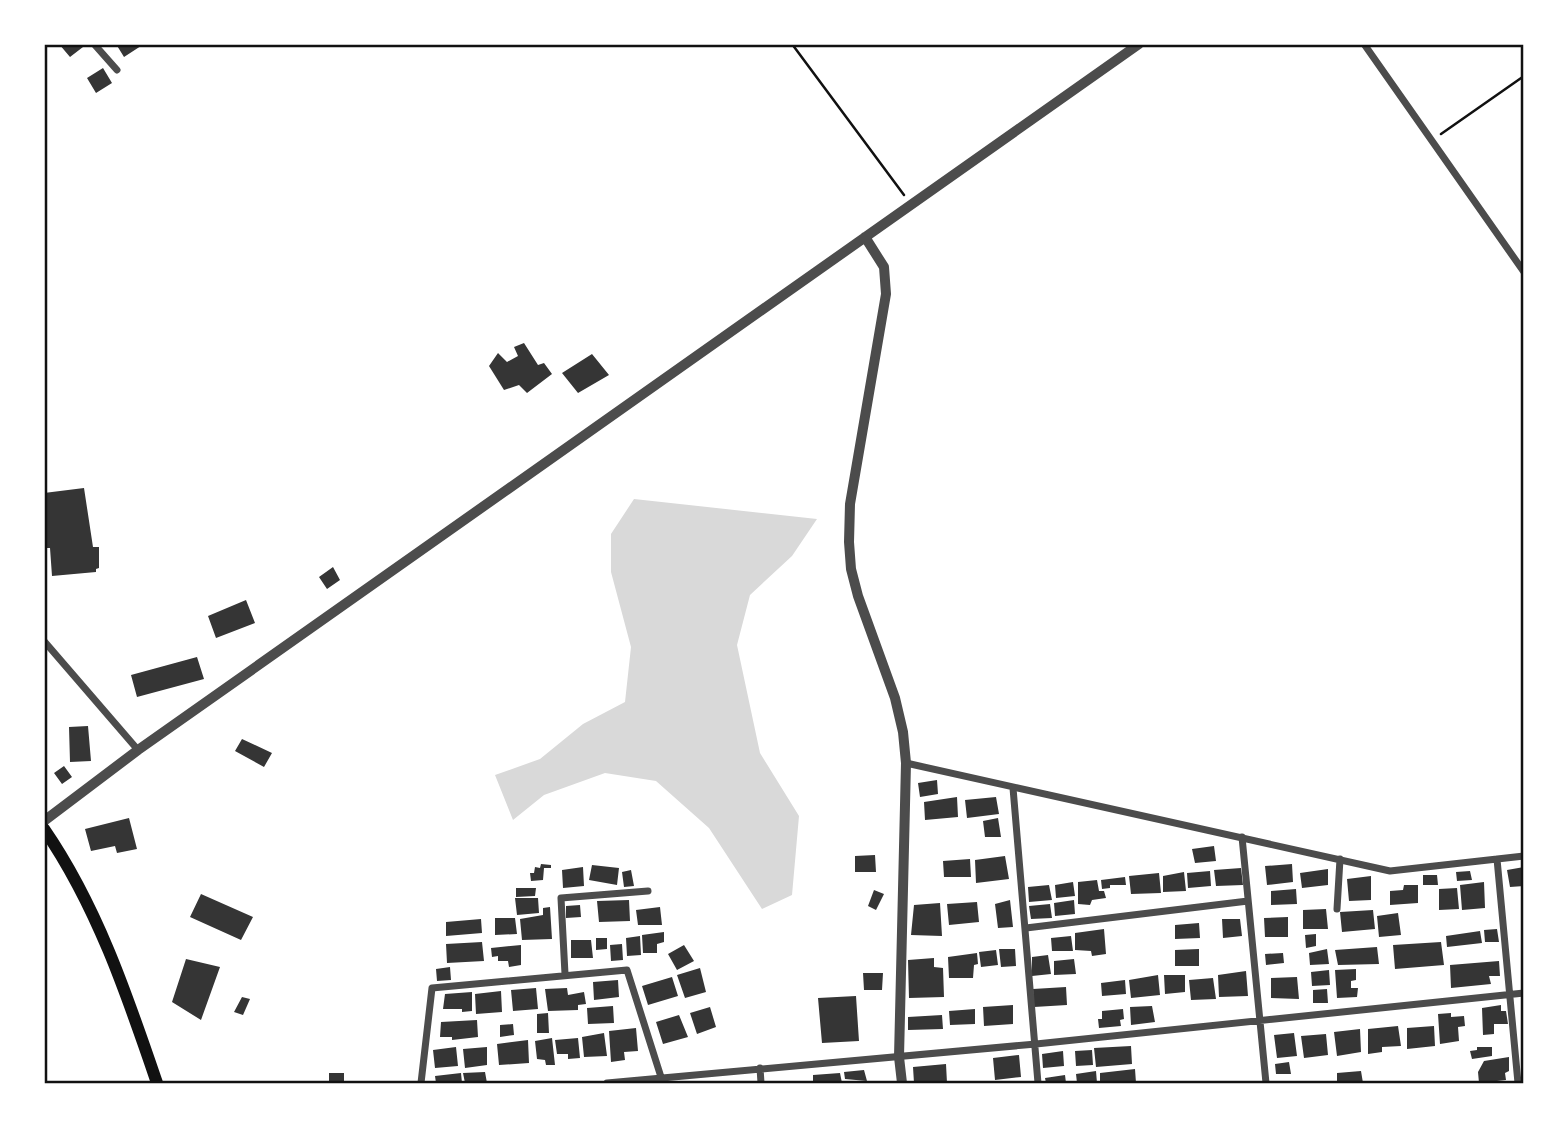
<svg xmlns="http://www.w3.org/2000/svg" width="1568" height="1127" font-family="'Playfair Display',serif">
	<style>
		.water { fill: #d9d9d9 }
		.building { fill: #353535 }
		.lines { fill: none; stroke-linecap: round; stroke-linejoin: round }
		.path { stroke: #111; stroke-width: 2.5 }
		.minor { stroke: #4c4c4c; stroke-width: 7 }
		.tertiary { stroke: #4c4c4c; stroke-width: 10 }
		.primary { stroke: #111; stroke-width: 12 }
		.neatline { fill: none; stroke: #111; stroke-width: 2.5 }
	</style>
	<rect width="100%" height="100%" fill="#fff"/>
	<path class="water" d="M634,499L817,519L792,556L750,595L737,645L760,753L799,816L792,895L762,909L709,828L656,781L605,773L544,795L513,820L495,775L540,759L583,724L625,702L631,647L611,572V534Z"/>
	<path class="building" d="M59,44H80L83,47L70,57Z
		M116,44H144L124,57Z
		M103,68L112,83L96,93L87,78Z
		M524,343L538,365L544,363L552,374L527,393L519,385L504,390L489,366L498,353L507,362L518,356L514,347Z
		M592,354L609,375L578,393L562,373Z
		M84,488L93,547H99V568L96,569V572L52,576L50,548H44V493Z
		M333,567L340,580L327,589L319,577Z
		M246,600L255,623L216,638L208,616Z
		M197,657L204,679L137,697L131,675Z
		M88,726L91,761L70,762L69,727Z
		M242,739L272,753L264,767L235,751Z
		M64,766L72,777L62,784L54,773Z
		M937,780L938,794L920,797L918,783Z
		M957,797L958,817L925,820L924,802Z
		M996,797L999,814L967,818L965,800Z
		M129,818L137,849L117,853L115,846L91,851L85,829Z
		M998,818L1001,837H985L983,821Z
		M1214,846L1216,861L1195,863L1192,849Z
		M875,855L876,872H855V856Z
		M1005,856L1009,879L976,883L975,860Z
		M970,859L971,877H944L943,861Z
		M541,864L551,865V868H544L543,880L531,881L530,873H534L535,867L540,868Z
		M1292,864L1293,882L1267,885L1265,866Z
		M592,865L619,868L617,885L589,880Z
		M583,867L584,886L563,888L562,870Z
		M1524,867V886L1510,887L1507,870Z
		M1241,868L1243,885L1216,886L1214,870Z
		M1328,869V885L1302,888L1300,873Z
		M631,870L634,886L624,887L622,872Z
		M1210,871L1211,886L1188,888L1187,873Z
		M1470,871L1472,880L1457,881L1456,872Z
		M1184,872L1186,891L1163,892V876Z
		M1159,873L1161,893L1131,894L1129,876Z
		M1423,875H1437L1438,885H1423Z
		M1371,876V900L1349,901L1347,879Z
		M1125,877L1126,885H1110V888L1102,889L1101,880Z
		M1097,880L1099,891H1104L1106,898L1092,900L1090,905L1078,904V882Z
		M1073,882L1075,896L1056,898L1055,885Z
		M1484,882L1485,908L1462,910L1460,885Z
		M1049,885L1052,900L1029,902L1028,887Z
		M1404,885H1418V903L1390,905V891L1403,890Z
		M516,888H536L535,896L516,897Z
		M1457,888L1459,909L1439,910V889Z
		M1296,889L1297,904L1271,905V891Z
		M874,890L884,894L876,910L868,906Z
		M201,894L253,917L241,940L190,917Z
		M515,898H538L539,913L517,915Z
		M629,900L630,921L599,922L597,901Z
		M1010,900L1013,927L998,928L995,904Z
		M1074,900L1075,914L1055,916L1054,903Z
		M977,902L979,922L949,925L947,904Z
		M940,903L942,936L911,935L914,905Z
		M1050,904L1052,918L1031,919L1029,906Z
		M580,905L581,917L566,918V906Z
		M550,907L552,939L522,940L520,919L543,915V908Z
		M660,907L662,925H638L636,910Z
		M1326,909L1328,929H1303V910Z
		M1373,910L1375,929L1342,932L1340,912Z
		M1398,913L1401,935L1379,937L1377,916Z
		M1288,917V937H1265L1264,918Z
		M495,918H515L517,934L495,935Z
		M481,919L482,933L446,936V922Z
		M1222,919H1240L1242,936L1223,938Z
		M1199,923L1200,938L1175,939V925Z
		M1104,929L1106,954L1092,956L1091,951L1075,950V933Z
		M1497,929L1499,942H1485L1484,930Z
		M1480,931L1482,943L1447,947L1446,936Z
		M664,932V942L657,944V953H643L642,935Z
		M1316,934V946L1306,948L1305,935Z
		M640,936L641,955L627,956L626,938Z
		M1071,936L1073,951H1052L1051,938Z
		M596,938H607V949L596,950Z
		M571,940H591L593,958H571Z
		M482,942L484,961L447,963L446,944Z
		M1441,942L1444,965L1395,969L1393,945Z
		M622,944L623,960L611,961L610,945Z
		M521,945V965L509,967L508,961H498V956L492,957L491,948Z
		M684,945L694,961L677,970L668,954Z
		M1377,947L1379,964L1338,965L1335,950Z
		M999,949H1015L1016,966L1001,967Z
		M1199,949V966H1175V950Z
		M1327,949L1329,964L1310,965L1309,953Z
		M996,950L998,965L981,967L979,952Z
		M977,953L978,964L974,965L973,978H949L948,957Z
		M1283,953L1284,963L1266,965L1265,954Z
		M1048,955L1051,974L1032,976V957Z
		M934,958V967L943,968L944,997L909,998L908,960Z
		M186,959L220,967L201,1020L172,1002Z
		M1074,959L1076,974L1054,975V961Z
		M1499,961L1500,976H1489L1491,984L1451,988L1450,965Z
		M450,967L451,980L437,981L436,969Z
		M700,968L706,992L685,998L677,975Z
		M1356,969V980L1351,981V988H1358L1357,997L1337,998L1335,970Z
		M1329,970L1330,985L1312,986L1311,972Z
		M1246,971L1248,996L1219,997L1218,975Z
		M863,973H883L882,990H864Z
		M1158,975L1160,995L1131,998L1129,980Z
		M1164,975H1185V992L1165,994Z
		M672,977L678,996L648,1005L642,986Z
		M1297,977L1299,999L1271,998V978Z
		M1213,978L1216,999L1191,1000L1189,980Z
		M618,980L619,997L594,1000L593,982Z
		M1125,980L1126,994L1102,996L1101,983Z
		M1066,987L1067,1005L1034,1007L1033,989Z
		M536,988L538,1009L513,1011L511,990Z
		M567,988L568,995L584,992L586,1004L578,1005V1010L548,1011L545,989Z
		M1327,989L1328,1003H1313V990Z
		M501,991L502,1012L476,1014L475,994Z
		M472,992V1011L462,1012V1009H443L445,994Z
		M856,996L859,1041L822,1043L818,998Z
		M242,997L250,999L243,1015L234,1012Z
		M1013,1005V1024L984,1026L983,1007Z
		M1501,1005V1011H1506L1508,1024H1494V1034L1483,1035L1482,1008Z
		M613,1006L614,1023L588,1024L587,1008Z
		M1152,1006L1155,1022L1131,1025L1130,1007Z
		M710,1007L716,1027L697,1034L690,1013Z
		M975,1009V1024L950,1025L949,1011Z
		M1123,1009L1124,1019L1120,1020L1121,1026L1099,1028L1098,1019H1102V1011Z
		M548,1013L549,1033H537V1014Z
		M1451,1013V1017L1464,1016L1465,1026L1458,1027L1459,1041L1440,1044L1438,1014Z
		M679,1015L688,1037L663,1044L656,1022Z
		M942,1015L943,1029L908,1030V1017Z
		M477,1020L478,1037L452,1040V1037H440L441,1022Z
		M513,1024L514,1035L500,1037V1025Z
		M1398,1026L1401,1046L1382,1047V1052L1368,1054V1029Z
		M1434,1026L1435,1046L1407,1049V1028Z
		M636,1028L638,1051L624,1052L625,1060L611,1062L609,1031Z
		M1360,1029L1361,1052L1337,1056L1334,1032Z
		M604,1033L607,1056L584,1057L582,1037Z
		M1294,1033L1297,1056L1277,1058L1274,1035Z
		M1326,1034L1328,1055L1304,1058L1301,1036Z
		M552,1038L555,1065H546L545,1060L537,1059L535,1041Z
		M578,1038L580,1058L568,1059V1054H557L555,1040Z
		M528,1040L529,1063L499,1065L497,1044Z
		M1131,1046L1132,1064L1096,1067L1094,1048Z
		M456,1047L458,1066L435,1068L433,1050Z
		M487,1047V1065L465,1068L463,1049Z
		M1477,1047H1492V1056L1472,1059L1470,1051L1477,1050Z
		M1092,1050L1093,1065L1076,1066L1075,1051Z
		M1063,1051L1064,1066L1043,1068L1042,1054Z
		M1019,1055L1021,1077L995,1080L993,1058Z
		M1509,1057V1071L1505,1073L1506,1080L1479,1083L1478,1072L1484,1061Z
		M1289,1062L1291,1074H1276L1275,1064Z
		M946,1064L947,1083H914L913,1067Z
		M1135,1069L1136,1083H1100V1073Z
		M864,1070L867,1081L845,1079L844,1072Z
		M1096,1071L1097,1083H1077L1076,1074Z
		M1361,1071L1363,1083H1337V1073Z
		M485,1072L487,1083H465L463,1073Z
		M329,1073H344V1083H329Z
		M461,1073L462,1083H436L435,1076Z
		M840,1073L842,1083H813V1075Z
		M1065,1075L1066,1083H1046L1045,1078Z"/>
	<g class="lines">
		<path class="path" d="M792,44L904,195
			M1441,134L1524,76"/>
		<path class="minor" d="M94,44L117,70
			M1364,44L1524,272
			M44,641L138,750
			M906,763L1390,871L1524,856
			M1013,788L1038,1083
			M1242,837L1266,1083
			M1497,859L1518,1083
			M1337,909L1340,859
			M1026,928L1248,901
			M565,974L561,898L648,891
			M760,1068L761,1083
			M421,1083L432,988L627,970L661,1077
			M607,1083L1036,1044L1524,993"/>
		<path class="tertiary" d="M865,237L884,267L886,294L850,504L849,542L851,569L858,596L895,698L903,732L906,763L899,1057L902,1083
			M44,821L138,750L1139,44"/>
		<path class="primary" d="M44,829C97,906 127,995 157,1083"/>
	</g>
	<rect width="1568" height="1127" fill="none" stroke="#ffffff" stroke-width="91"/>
	<rect x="46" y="46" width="1476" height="1036" class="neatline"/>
</svg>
